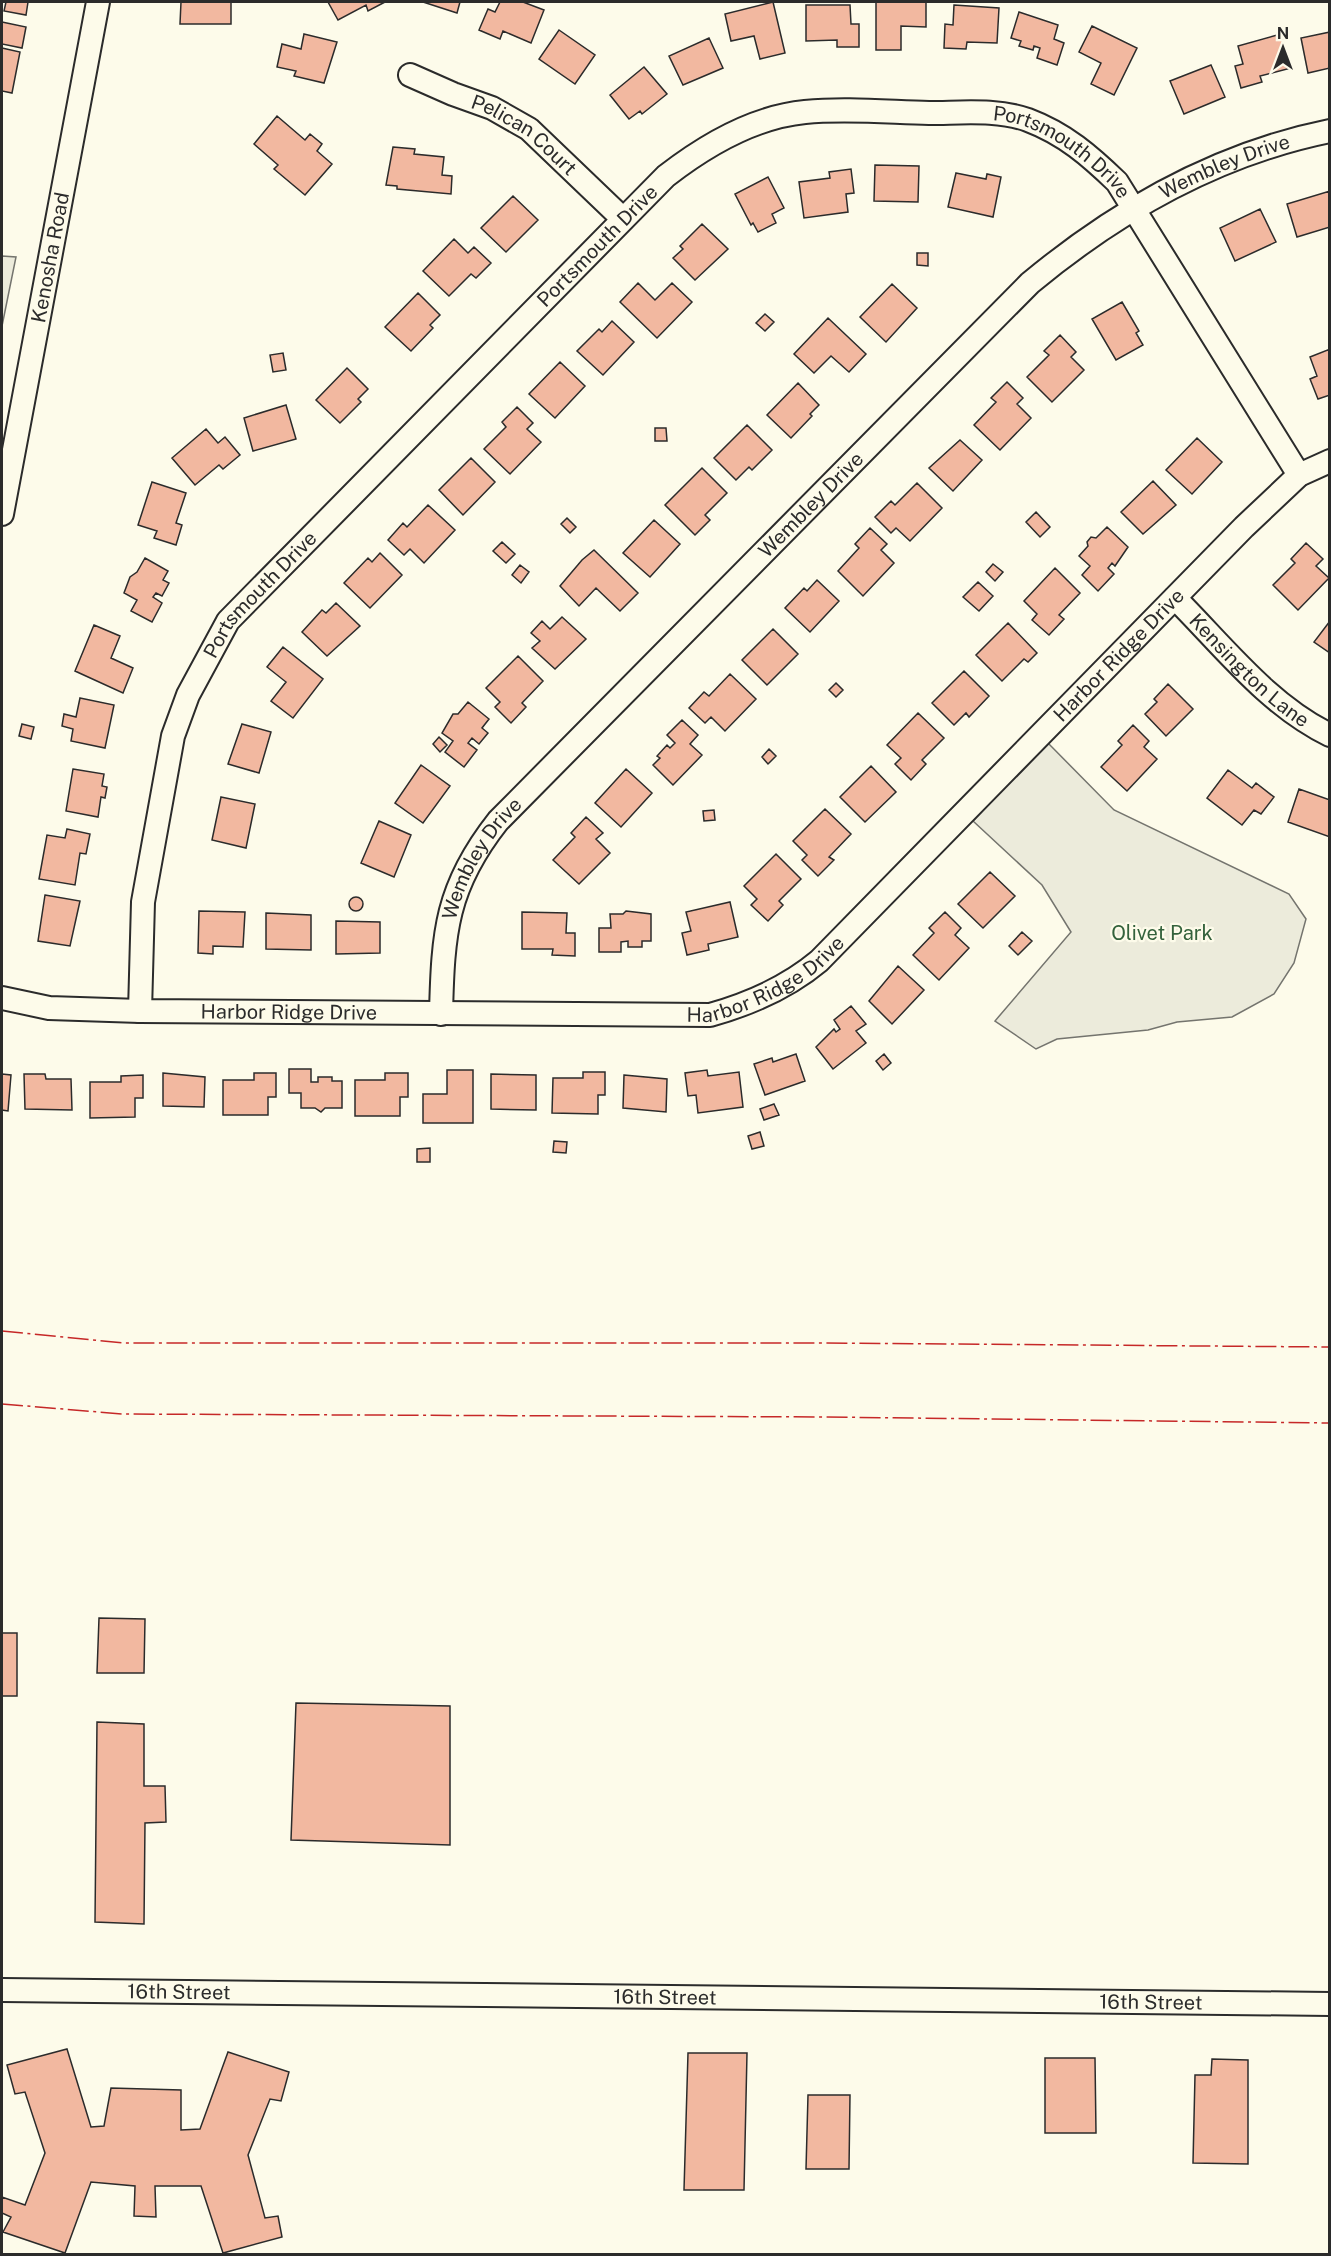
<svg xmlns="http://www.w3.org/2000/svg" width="1331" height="2256" font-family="'Public Sans',sans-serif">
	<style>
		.green { fill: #ecebdb; stroke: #74746e; stroke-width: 1.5 }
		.building { fill: #f2b8a0; stroke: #2b2b2b; stroke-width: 1.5 }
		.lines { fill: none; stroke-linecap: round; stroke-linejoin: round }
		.minor-casing { stroke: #2b2b2b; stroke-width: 26 }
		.minor { stroke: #fdfbea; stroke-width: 22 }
		.power { stroke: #c62828; stroke-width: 1.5; stroke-dasharray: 21 4.5 3 4.5; stroke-linecap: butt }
		.labels { text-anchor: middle; stroke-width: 4.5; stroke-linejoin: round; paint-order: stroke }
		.street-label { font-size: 20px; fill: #2b2b2b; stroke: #fdfbea }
		.park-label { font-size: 20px; fill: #34623c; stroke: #fdfbea }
	</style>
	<rect width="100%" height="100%" fill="#fdfbea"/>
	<path class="green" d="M2,256L16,257L2,326Z
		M1047,742L1114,810L1289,894L1306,919L1294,963L1274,994L1232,1017L1177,1022L1148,1030L1057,1039L1036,1049L995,1021L1071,932L1042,885L973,821Z"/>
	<path class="building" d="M6,2H28L26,15L4,11Z
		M181,2H231V24H180Z
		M328,2H385L368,11L366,5L338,20Z
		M423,2H460L457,13Z
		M500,2H523L544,10L531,43L503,31L500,39L479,30L488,9L495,12Z
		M773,2L785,53L760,59L754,36L731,41L725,14Z
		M876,2H926V27L901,26V50H876Z
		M806,5H850L851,24H859V47H837V40L806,41Z
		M954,5L999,8L997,43L967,42L966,49L944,48L945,24L953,25Z
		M1019,12L1058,25L1054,39L1064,43L1057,65L1037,58L1040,48L1034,46L1033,50L1019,46L1021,41L1011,38Z
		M2,22L26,27L22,48L2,44Z
		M1092,26L1137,48L1114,95L1091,84L1101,63L1079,52Z
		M559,30L595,55L575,84L539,59Z
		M1330,32V68L1308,73L1301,38Z
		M304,34L337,42L324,83L294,76L296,71L277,67L282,44L301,49Z
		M1281,34L1291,68L1260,76L1262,82L1241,88L1235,66L1243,64L1238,46Z
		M709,38L723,68L683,85L669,56Z
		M2,48L20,52L12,93L2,91Z
		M1211,65L1225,97L1184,114L1170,81Z
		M644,67L667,94L642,114L640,111L629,119L610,95Z
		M277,116L305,140L310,134L322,144L317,151L332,164L305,195L274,169L278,165L254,144Z
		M393,147L415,149L414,154L444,157L442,175L452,176L451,194L397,189V186L386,185Z
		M875,165L919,166L918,202L874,201Z
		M851,169L854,193L846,194L848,212L804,218L799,182L830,178L829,172Z
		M956,173L986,179L987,174L1001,177L993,217L948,207Z
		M768,177L784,208L772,214L776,223L758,232L753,223L751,225L735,194Z
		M1330,191V227L1297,237L1287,204Z
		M513,196L538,220L506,252L481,228Z
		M1260,209L1276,242L1235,261L1220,228Z
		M702,224L728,249L695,280L673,258L683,249L680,246Z
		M454,239L468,253L474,247L491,263L476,278L471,274L449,296L423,271Z
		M917,253H928V266L917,265Z
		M638,283L655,300L672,283L692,302L657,338L620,302Z
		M892,284L917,308L886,342L860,317Z
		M418,293L440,315L430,325L433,328L411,351L385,327Z
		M1122,302L1139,331L1136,333L1143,345L1116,360L1092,319Z
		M765,314L774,322L765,331L756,323Z
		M828,318L866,354L849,372L831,356L814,373L794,354Z
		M612,321L634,342L603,375L577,351L599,329L602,332Z
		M1060,335L1076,352L1071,357L1084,370L1052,402L1027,377L1049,355L1044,351Z
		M1330,349V395L1318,399L1310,379L1317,376L1310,357Z
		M283,353L286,370L273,372L270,355Z
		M560,362L585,386L555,418L529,394Z
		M347,368L368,389L358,399L361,402L340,423L316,400Z
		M1007,382L1023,398L1017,404L1031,418L1000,450L974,425L996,402L991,398Z
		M798,383L819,405L810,414L812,416L791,438L767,415Z
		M286,405L296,439L253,451L244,418Z
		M517,407L533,423L527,429L541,442L510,474L484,449L506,427L502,422Z
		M747,425L772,450L752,470L749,467L736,480L714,458Z
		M655,428H666L667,441H655Z
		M206,429L218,443L225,437L240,455L223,469L219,465L195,485L172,458Z
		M1197,438L1222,462L1192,494L1166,470Z
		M960,440L982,460L953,491L929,468Z
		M471,458L495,482L463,515L439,490Z
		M702,468L727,493L705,515L710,520L695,535L665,505Z
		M1153,481L1176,505L1143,534L1121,512Z
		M152,482L186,493L176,523L182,525L176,545L154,538L157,531L138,525Z
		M917,483L942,508L910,541L896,528L891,533L875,517L891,501L895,505Z
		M428,505L455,530L424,563L410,549L404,555L388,540L403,523L407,527Z
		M1036,512L1050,527L1040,537L1026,522Z
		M567,518L576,527L570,533L561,524Z
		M654,520L680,544L650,577L623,553Z
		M1107,527L1128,547L1115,566L1112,563L1108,568L1114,574L1098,591L1082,575L1090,566L1079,556L1088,546L1087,542L1091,537L1096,538Z
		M870,528L887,544L881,550L894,563L863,596L838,571L859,548L855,544Z
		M502,542L515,554L506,563L493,551Z
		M1306,543L1323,559L1316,566L1329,578L1298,610L1273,585L1295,563L1291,559Z
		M594,550L638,593L620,611L596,588L579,606L560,586L582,560Z
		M380,553L402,575L370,608L344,583L368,558L372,562Z
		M145,558L168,571L163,580L169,583L162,596L156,593L153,597L162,603L152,622L131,611L137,600L124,593L130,577L137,572Z
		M993,564L1003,572L995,581L986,572Z
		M520,565L529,572L521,583L512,575Z
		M1055,568L1080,593L1059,615L1064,619L1049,635L1032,620L1037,614L1024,601Z
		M817,580L839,601L810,632L785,608L804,588L807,591Z
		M978,582L993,596L979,611L963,597Z
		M336,603L360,626L327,656L302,632L322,610L326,613Z
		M562,617L586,639L555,669L532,648L540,641L531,633L542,621L550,629Z
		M1330,621V653L1314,642Z
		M1008,623L1037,653L1028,662L1024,659L1002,681L976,655Z
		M94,625L120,636L111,658L133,668L123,693L75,671Z
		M773,629L798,654L767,685L742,660Z
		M283,647L323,679L293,718L271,701L286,682L267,667Z
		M518,656L543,681L522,703L526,707L511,723L495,707L500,702L486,688Z
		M964,671L989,696L969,717L966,713L954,725L932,703Z
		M730,674L756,699L725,731L711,717L705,723L689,708L704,692L709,696Z
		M836,683L843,690L836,697L829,690Z
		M1168,684L1193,709L1166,736L1145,714L1157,702L1154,699Z
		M80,698L114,705L105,748L71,741L73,729L62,726L64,714L76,717Z
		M468,702L489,719L482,728L488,733L479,744L472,738L468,743L477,750L464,767L445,752L453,741L442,733L453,714H458Z
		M918,713L944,738L922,760L926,764L911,780L895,764L901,758L887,745Z
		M682,720L698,735L690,744L702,755L673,785L653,765L660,758L657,756L667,745L670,748L675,743L667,735Z
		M22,724L34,727L31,739L19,736Z
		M242,724L271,732L259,773L228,764Z
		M1133,725L1149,741L1144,747L1157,759L1127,791L1101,767L1122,745L1118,741Z
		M439,737L447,745L440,752L433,744Z
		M769,749L776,756L768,764L762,757Z
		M421,765L450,786L423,823L395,803Z
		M871,766L896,792L865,822L840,797Z
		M73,769L104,774L102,786L107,787L105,798L101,797L98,817L66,811Z
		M626,769L652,793L621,827L595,803Z
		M1228,770L1252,788L1256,783L1274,797L1261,814L1254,810L1242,825L1207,798Z
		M1299,789L1330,800V837L1288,822Z
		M221,797L255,804L246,848L212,840Z
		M825,809L851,834L829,857L834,860L818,876L802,860L807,855L793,841Z
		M714,810L715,820L704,821L703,811Z
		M586,817L603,833L596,839L610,853L579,884L553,860L575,837L571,833Z
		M379,821L411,835L394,877L361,863Z
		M67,829L90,834L86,854L80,853L75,885L39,879L47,835L65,838Z
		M776,854L801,879L779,901L783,905L768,921L751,905L757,899L744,886Z
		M990,872L1015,896L983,928L958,904Z
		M45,895L80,901L70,946L38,941Z
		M349 904a7 7 0 1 1 14 0a7 7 0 1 1-14 0Z
		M730,902L738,937L708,944L709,950L687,955L682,933L691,931L686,912Z
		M199,911L245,912L243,947L213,946V954L198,953Z
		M626,911L651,914V941H642V947H628V941L621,942V952H599V928H611L610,914H623Z
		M522,912L567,913L566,933H575V956L552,955L553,949H522Z
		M945,912L961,928L955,935L969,948L939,980L913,955L934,933L929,928Z
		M266,913L311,915V950L266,949Z
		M336,921L380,922V953L336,954Z
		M1022,932L1032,941L1018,955L1009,946Z
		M898,966L924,990L892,1024L869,1001Z
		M851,1006L866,1024L856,1031L866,1043L833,1069L816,1047L834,1029L836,1032L840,1029L834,1020Z
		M796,1054L805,1081L765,1095L754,1064L772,1058L773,1062Z
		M884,1054L891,1063L883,1070L876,1061Z
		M289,1069H311V1082H318V1077H332V1081H342V1108H325L321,1112L315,1108H301V1093H289Z
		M447,1070H473V1123H423V1094H447Z
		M707,1070L708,1076L739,1072L743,1107L698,1113L696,1095L688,1096L685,1073Z
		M583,1072H605V1095H598V1114L552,1113L553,1078H583Z
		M163,1073L205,1077L204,1107L163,1106Z
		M254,1073H276V1097H268V1115H223V1080H254Z
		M385,1073H408V1097H400V1116H355V1080H385Z
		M2,1074L11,1075L8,1111L2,1110Z
		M24,1074H45L46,1079H71L72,1110L25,1109Z
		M491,1074L536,1075V1110L491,1109Z
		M143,1075V1098H135V1117L90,1118V1082H121V1076Z
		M624,1075L667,1079L666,1112L623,1108Z
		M774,1104L779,1115L764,1120L760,1109Z
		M760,1132L764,1146L752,1149L748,1136Z
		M554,1141L567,1142L566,1153L553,1152Z
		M430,1148V1162H417V1149Z
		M99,1618L145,1619L144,1673H97Z
		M2,1633H17V1696H2Z
		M296,1703L450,1706V1845L291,1840Z
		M97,1722L144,1724V1786H165L166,1822L145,1823L144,1924L95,1922Z
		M67,2049L91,2127L104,2126L111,2088L181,2090V2130L200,2129L228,2052L289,2072L281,2101L270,2099L248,2155L265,2218L278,2216L282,2237L223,2253L201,2186H155L156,2217L134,2216L135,2186L91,2182L65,2253L3,2232L11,2217L2,2213V2197L25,2205L45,2153L25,2092L15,2094L7,2065Z
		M688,2053H747L744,2190H684Z
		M1045,2058H1095L1096,2133H1045Z
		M1212,2059L1248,2060V2164L1193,2163L1195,2075H1211Z
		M808,2095H850L849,2169H806Z"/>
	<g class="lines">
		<defs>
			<g id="minor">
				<path id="s1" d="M410,75L453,94L492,108L529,129L623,219"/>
				<path id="s2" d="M2,514L98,2"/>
				<path id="s3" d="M1175,598C1223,646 1268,705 1330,735"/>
				<path id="s4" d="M2,998L49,1008L140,1011L710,1015C749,1004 788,987 819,961L1244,527L1299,475L1330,461"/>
				<path id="s5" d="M140,1011L143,902L173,736L188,695L228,621L666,176C706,145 753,117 805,112C845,108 888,112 929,113C961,113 998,109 1028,120C1065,134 1090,156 1117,182L1299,475"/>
				<path id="s6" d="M441,1014C443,932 446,887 498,821L1030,283C1118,210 1216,154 1330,131"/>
				<path id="s7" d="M2,1990L1330,2004"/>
			</g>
		</defs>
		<use href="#minor" class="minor-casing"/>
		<use href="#minor" class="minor"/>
		<path class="power" d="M2,1331L124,1343H822L1330,1347
			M2,1404L123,1414L826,1417L1330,1423"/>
	</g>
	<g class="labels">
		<g class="street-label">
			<text dy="7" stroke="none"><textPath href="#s1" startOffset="130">Pelican Court</textPath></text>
			<text dy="7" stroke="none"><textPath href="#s5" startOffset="1454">Portsmouth Drive</textPath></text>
			<text dy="7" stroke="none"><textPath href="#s6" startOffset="1191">Wembley Drive</textPath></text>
			<text dy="7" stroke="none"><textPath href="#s5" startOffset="932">Portsmouth Drive</textPath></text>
			<text dy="7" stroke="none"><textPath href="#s2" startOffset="261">Kenosha Road</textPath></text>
			<text dy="7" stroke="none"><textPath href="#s6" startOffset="651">Wembley Drive</textPath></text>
			<text dy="7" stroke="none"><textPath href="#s5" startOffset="446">Portsmouth Drive</textPath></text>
			<text dy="7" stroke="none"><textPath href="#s4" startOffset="1260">Harbor Ridge Drive</textPath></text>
			<text dy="7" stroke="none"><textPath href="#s3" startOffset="104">Kensington Lane</textPath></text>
			<text dy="7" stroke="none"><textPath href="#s6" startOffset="165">Wembley Drive</textPath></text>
			<text dy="7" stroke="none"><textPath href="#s4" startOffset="774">Harbor Ridge Drive</textPath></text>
			<text dy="7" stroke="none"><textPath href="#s4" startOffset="288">Harbor Ridge Drive</textPath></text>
			<text dy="7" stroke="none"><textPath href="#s7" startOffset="177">16th Street</textPath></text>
			<text dy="7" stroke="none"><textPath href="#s7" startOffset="663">16th Street</textPath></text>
			<text dy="7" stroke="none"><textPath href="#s7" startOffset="1149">16th Street</textPath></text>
		</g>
		<g class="park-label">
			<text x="1162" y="940">Olivet Park</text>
		</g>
	</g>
	<rect width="1331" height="2256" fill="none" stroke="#2b2b2b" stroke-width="6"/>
	<g transform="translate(1283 48)" stroke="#fdfbea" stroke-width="4.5" paint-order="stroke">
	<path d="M0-4.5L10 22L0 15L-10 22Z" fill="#2b2b2b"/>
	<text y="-9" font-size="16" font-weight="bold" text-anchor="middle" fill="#2b2b2b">N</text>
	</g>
</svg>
